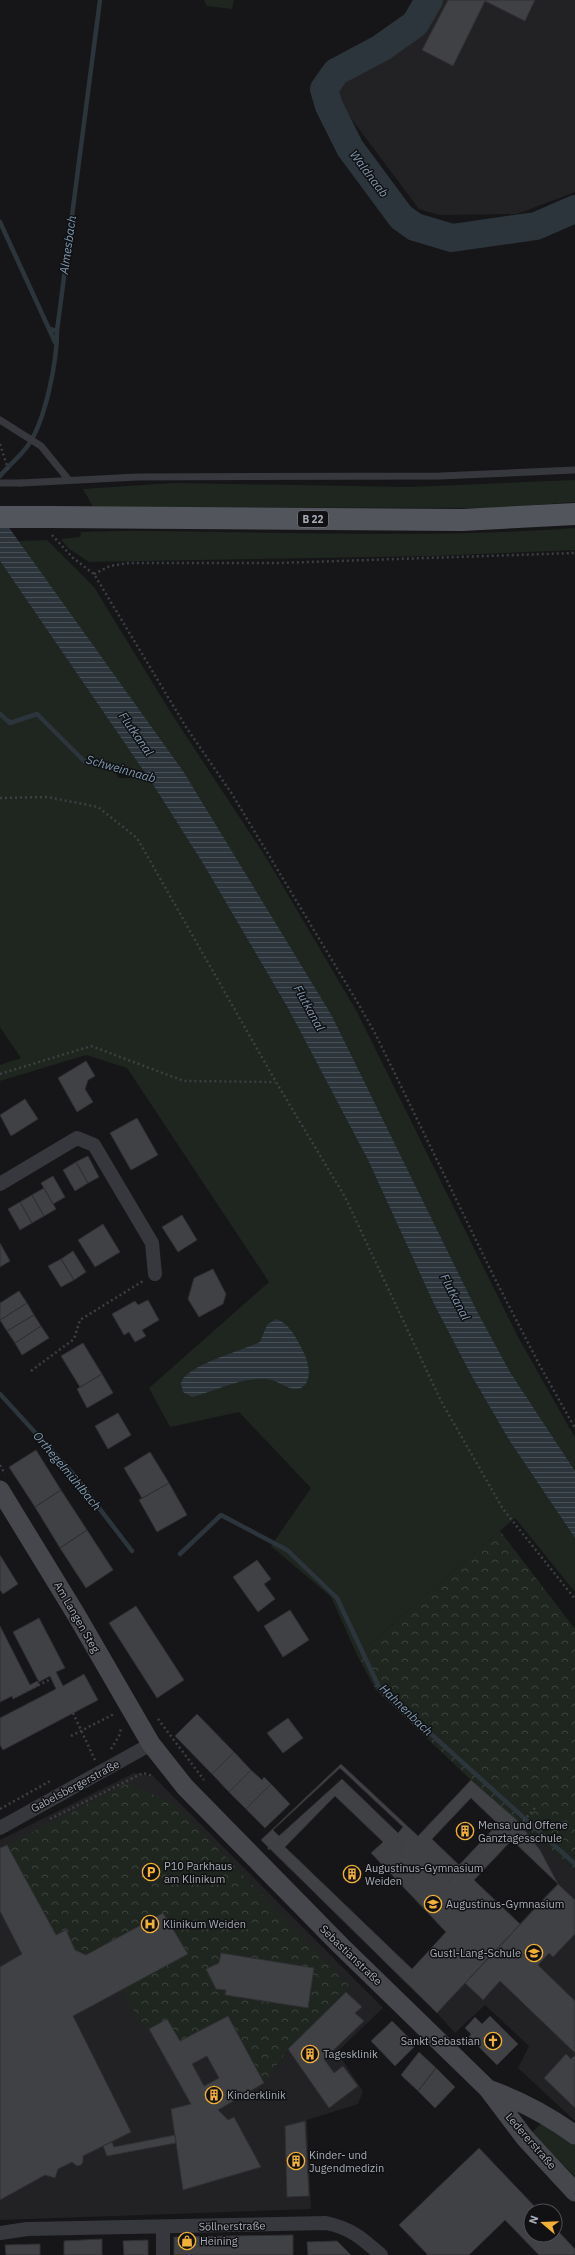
<svg xmlns="http://www.w3.org/2000/svg" width="575" height="2255" font-family="'IBM Plex Sans',sans-serif">
	<style>
		.built { fill: #222225 }
		.grass { fill: #1e261f }
		.forest { fill: url(#forest-crowns); fill-rule: evenodd }
		.water { fill: url(#water-rules) }
		.lines { fill: none; stroke-linecap: round; stroke-linejoin: round }
		.stream { stroke: #2c353c; stroke-width: 4.5 }
		.river { stroke: #2c353c; stroke-width: 28 }
		.building { fill: #404145; stroke: #303034; fill-rule: evenodd }
		.path { stroke: #3d3f44; stroke-width: 2.5; stroke-dasharray: 2 3; stroke-linecap: butt }
		.lane { stroke: #37383d; stroke-width: 7 }
		.street { stroke: #37383d; stroke-width: 14 }
		.secondary { stroke: #45474d; stroke-width: 19 }
		.primary { stroke: #53555c; stroke-width: 22 }
		.lane-bridge { stroke: #37383d; stroke-width: 7 }
		.primary-bridge { stroke: #53555c; stroke-width: 22 }
		.labels { text-anchor: middle; stroke-width: 3; stroke-linejoin: round; paint-order: stroke }
		.shield { fill: #111113; stroke: #7b7e86; stroke-width: 1 }
		.shield-label { font-size: 10px; font-weight: bold; fill: #a8adb8 }
		.street-label { font-size: 11px; fill: #a8adb8; stroke: #111113 }
		.poi-label { font-size: 11px; fill: #a8adb8; stroke: #111113; text-anchor: start }
		.water-label { font-size: 12px; font-style: italic; fill: #7f9bb3; stroke: #111113 }
	</style>
	<defs>
		<pattern id="forest-crowns" width="20" height="18" patternUnits="userSpaceOnUse"><rect width="20" height="18" fill="#1e261f"/><path d="M2 6a3 3 0 1 1 6 0M12 15a3 3 0 1 1 6 0" fill="none" stroke="#3c433d"/></pattern>
		<pattern id="water-rules" width="6" height="5" patternUnits="userSpaceOnUse"><rect width="6" height="5" fill="#2c353c"/><path d="M0 2.5h6" fill="none" stroke="#485056"/></pattern>
	</defs>
	<rect width="100%" height="100%" fill="#161618"/>
	<path class="built" d="M442,0H575V192L517,214L440,215L419,209L335,97L338,88L400,48L422,31Z
		M134,1773L153,1776L383,2008L337,2052L363,2091L358,2104L307,2120L311,2209L0,2220V1840Z
		M517,1820L575,1870V2121L518,2068L529,2046L485,2005L455,2033L437,2013L558,1884L540,1850Z"/>
	<path class="grass" d="M204,0H234L232,9L207,6Z
		M575,480V502L493,508L93,507L83,489L173,483L409,487Z
		M575,528V550L432,556L89,562L68,548L61,539L80,537L81,532L121,531C272,531 424,539 575,528Z
		M47,540L94,587L173,716L267,859L357,1012L517,1335L575,1438V1471L510,1372L478,1313L332,1016L19,541Z
		M0,561L144,771L110,765L119,778H139L152,783L204,865L289,1010L368,1160L434,1304L470,1373L509,1440L575,1538V1592L515,1518L357,1655L331,1597L271,1546L311,1488L239,1412L170,1427L149,1388L269,1282L127,1068L86,1055L0,1081V1065L21,1058L0,1027Z
		M544,2121L575,2145V2177L532,2132Z"/>
	<path class="forest" d="M500,1531L575,1629V1870L471,1780L376,1690L357,1655Z
		M128,1783L176,1805L350,1987L288,2049L264,2083L228,2016L180,2041L167,2019L146,2030L121,1990L187,1954L163,1914L86,1955L75,1950L66,1930L56,1935L7,1845ZM221,1953L314,1968L308,2008L225,1995L226,1990L216,1989L206,1969L219,1963Z"/>
	<path class="water" d="M0,515L183,771L332,1016L478,1313L510,1372L575,1471V1538L509,1440L470,1373L434,1304L368,1160L289,1010L204,865L152,783L0,561Z
		M276,1319C289,1323 297,1339 303,1351C308,1361 314,1380 301,1388C291,1393 277,1379 266,1379C242,1377 215,1391 192,1397L183,1392L181,1383C185,1366 243,1350 260,1342L267,1325Z"/>
	<g class="lines">
		<path class="stream" d="M0,222L55,342
			M50,329L57,331V333
			M0,476C9,465 21,456 29,444C46,418 57,361 57,331L100,0
			M0,714L10,723L37,714L84,761L153,779
			M0,1394L73,1474L132,1551
			M180,1554L221,1515L287,1550L337,1598L379,1687L575,1864"/>
		<path class="river" d="M429,0L415,24L381,48L336,72L324,89L329,106L350,148L401,217L415,227L452,238L536,226L575,209"/>
	</g>
	<path class="building" d="M448,0H535L525,21L485,1L453,66L422,50Z
		M86,1061L95,1076L88,1080L85,1089L93,1102L77,1112L58,1078Z
		M25,1099L38,1119L11,1136L0,1115Z
		M137,1118L158,1155L131,1170L110,1133Z
		M88,1156L99,1177L88,1183L76,1162Z
		M76,1162L88,1183L75,1191L63,1170Z
		M53,1176L65,1197L53,1204L41,1183Z
		M44,1188L56,1209L44,1216L32,1195Z
		M32,1195L44,1216L32,1223L20,1202Z
		M20,1202L32,1223L20,1230L8,1209Z
		M182,1215L197,1240L178,1252L162,1227Z
		M103,1224L120,1252L95,1267L78,1240Z
		M0,1243L10,1261L0,1267Z
		M73,1251L86,1272L74,1280L61,1259Z
		M61,1259L74,1280L61,1287L48,1266Z
		M213,1269L226,1294L223,1304L199,1317L188,1299L194,1278Z
		M19,1291L27,1303L0,1320V1303Z
		M148,1300L159,1320L142,1330L146,1336L135,1342L129,1332L124,1335L112,1314L135,1301L138,1305Z
		M27,1303L34,1315L7,1331L0,1320Z
		M34,1315L41,1326L15,1343L7,1331Z
		M41,1326L49,1338L22,1355L15,1343Z
		M83,1343L102,1374L80,1387L61,1356Z
		M102,1374L113,1393L87,1408L77,1389Z
		M118,1413L131,1435L108,1449L95,1426Z
		M36,1450L61,1490L35,1507L9,1467Z
		M150,1452L169,1483L142,1498L124,1468Z
		M169,1483L187,1515L157,1532L139,1500Z
		M61,1490L87,1530L60,1548L35,1507Z
		M87,1530L113,1570L86,1588L60,1548Z
		M0,1555L18,1584L3,1594L0,1590Z
		M257,1560L271,1579L264,1584L275,1599L258,1612L233,1577Z
		M136,1606L184,1680L157,1698L109,1623Z
		M290,1610L309,1640L283,1657L264,1626Z
		M39,1618L65,1668L56,1672L63,1686L84,1674L98,1700L3,1750L0,1745V1718L56,1689L50,1676L39,1682L13,1632Z
		M0,1626L30,1685L37,1681L40,1685L13,1699L12,1696L0,1702Z
		M197,1714L234,1752L212,1774L175,1736Z
		M288,1718L303,1738L283,1753L267,1733Z
		M234,1752L251,1770L229,1792L212,1774Z
		M341,1764L418,1836L471,1780L517,1820L540,1850L558,1884L437,2013L261,1840Z
		M340,1768L403,1827L398,1833L342,1779L279,1836L273,1830Z
		M251,1770L262,1780L264,1777L271,1784L246,1809L229,1792Z
		M271,1784L290,1804L265,1828L246,1809Z
		M335,1796L383,1842L371,1853L446,1932L412,1969L285,1847Z
		M471,1798L498,1824L459,1865L432,1839Z
		M512,1840L558,1884L520,1924L474,1880Z
		M7,1845L56,1935L66,1930L75,1950L86,1955L163,1913L188,1954L73,2016L131,2132L83,2156V2162L81,2165L77,2166L72,2162L58,2169L55,2178L45,2175L0,2200V1967L22,1954L0,1911V1848Z
		M558,1884L575,1900V1934L553,1957L549,1953L538,1965L575,2001V2053L500,1981L483,2000L465,1983Z
		M221,1953L314,1968L308,2008L225,1995L226,1990L216,1989L206,1969L219,1963Z
		M346,1992L362,2007L355,2013L364,2021L324,2059L334,2073L343,2066L358,2086L329,2108L288,2049Z
		M228,2016L264,2083L218,2110L228,2120L234,2117L261,2167L183,2190L171,2109L191,2104L149,2029L167,2019L180,2041ZM207,2056L219,2078L204,2086L192,2064Z
		M490,2016L518,2044L497,2065L469,2037L471,2034L465,2028L475,2017L482,2024Z
		M392,2021L416,2045L395,2066L371,2041Z
		M419,2052L436,2068L418,2091L401,2075Z
		M566,2054L571,2059L575,2055V2108L544,2078Z
		M436,2068L455,2087L435,2108L418,2091Z
		M305,2121L309,2196L287,2197L285,2126Z
		M175,2135L176,2143L107,2156L103,2146L112,2142L114,2147Z
		M479,2148L539,2211H531V2235H555V2228L575,2249V2255H539L505,2220L469,2255H428L399,2225Z
		M293,2235V2255H174V2237Z
		M102,2239V2255H64V2241Z
		M148,2240V2255H124L123,2241Z
		M337,2241L351,2255H308L307,2242Z
		M40,2244V2255H6L5,2245Z"/>
	<g class="lines">
		<path class="path" d="M0,444L9,472
			M52,535L73,558L94,574L186,727L232,794L359,1005L376,1035L493,1275L540,1366L575,1428
			M94,574L110,566L129,563H279L575,553
			M0,798L47,797L98,807L137,838L276,1082L345,1197L441,1401L503,1509L575,1599
			M0,1074L91,1046L184,1081L275,1082
			M31,1371L74,1339L80,1320L143,1281
			M0,1465L5,1474
			M9,1688L16,1696L51,1679
			M73,1713L95,1760
			M158,1719L204,1780
			M71,1736L114,1714
			M111,1749L119,1736L121,1729
			M0,1809L52,1780
			M50,1819L143,1773L154,1776
			M268,1849L343,1784L402,1843L401,1860
			M438,1893L496,1834L514,1831L535,1808"/>
		<path class="lane" d="M0,420L41,446L68,479
			M21,483L137,477L440,476L575,470"/>
		<path class="street" d="M0,1184L77,1138L94,1145L152,1243L155,1274
			M0,1828L151,1744
			M163,2227V2255
			M0,2233L27,2229L326,2223C351,2228 363,2239 381,2255"/>
		<path class="secondary" d="M0,1490L77,1616L151,1744L185,1787L341,1946L488,2089C519,2100 549,2116 575,2135
			M488,2089L525,2138L575,2192"/>
		<path class="primary" d="M50,517L462,520L575,514"/>
		<path class="lane-bridge" d="M0,483H21"/>
		<path class="primary-bridge" d="M0,517H50"/>
	</g>
	<defs>
		<symbol id="building-ring" viewBox="-11 -11 22 22"><circle r="9.5" fill="#111113" stroke="#f2b134" stroke-width="1.5"/><path d="M-4-6H4V6H1V3H-1V6H-4ZM-2.5-4.3h1.7v1.8h-1.7ZM.8-4.3h1.7v1.8H.8ZM-2.5-1h1.7V.8h-1.7ZM.8-1h1.7V.8H.8Z" fill="#f2b134"/></symbol>
		<symbol id="parking-ring" viewBox="-11 -11 22 22"><circle r="9.5" fill="#111113" stroke="#f2b134" stroke-width="1.5"/><path d="M-3.5-5.5H1a3.5 3.5 0 0 1 0 7H-1V5.5H-3.5ZM-1-3.4V-.6H.8a1.4 1.4 0 0 0 0-2.8Z" fill="#f2b134"/></symbol>
		<symbol id="school-ring" viewBox="-11 -11 22 22"><circle r="9.5" fill="#111113" stroke="#f2b134" stroke-width="1.5"/><path d="M0-5L7-2L0 1L-7-2ZM-4 1L0 2.5L4 1V4Q0 6-4 4Z" fill="#f2b134"/></symbol>
		<symbol id="hospital-ring" viewBox="-11 -11 22 22"><circle r="9.5" fill="#111113" stroke="#f2b134" stroke-width="1.5"/><path d="M-5-5h3v3.5h4V-5h3V5h-3V1.5h-4V5h-3Z" fill="#f2b134"/></symbol>
		<symbol id="church-ring" viewBox="-11 -11 22 22"><circle r="9.5" fill="#111113" stroke="#f2b134" stroke-width="1.5"/><path d="M-1.2-6h2.4v3.5h3.3v2.4h-3.3V6h-2.4V-.1h-3.3v-2.4h3.3Z" fill="#f2b134"/></symbol>
		<symbol id="shop-ring" viewBox="-11 -11 22 22"><circle r="9.5" fill="#111113" stroke="#f2b134" stroke-width="1.5"/><path d="M-5-2.5h2.3a2.7 3.5 0 0 1 5.4 0H5L5.5 6h-11ZM-1.5-2.5h3a1.5 2.3 0 0 0-3 0Z" fill="#f2b134"/></symbol>
	</defs>
	<g fill-rule="evenodd">
		<use href="#building-ring" x="455" y="1821" width="20" height="20"/>
		<use href="#parking-ring" x="141" y="1862" width="20" height="20"/>
		<use href="#building-ring" x="342" y="1864" width="20" height="20"/>
		<use href="#school-ring" x="423" y="1894" width="20" height="20"/>
		<use href="#hospital-ring" x="140" y="1914" width="20" height="20"/>
		<use href="#school-ring" x="524" y="1943" width="20" height="20"/>
		<use href="#church-ring" x="483" y="2031" width="20" height="20"/>
		<use href="#building-ring" x="300" y="2044" width="20" height="20"/>
		<use href="#building-ring" x="204" y="2085" width="20" height="20"/>
		<use href="#building-ring" x="286" y="2151" width="20" height="20"/>
		<use href="#shop-ring" x="177" y="2231" width="20" height="20"/>
	</g>
	<g class="labels">
		<rect class="shield" x="298" y="511" width="30" height="16" rx="3"/>
		<g class="shield-label">
			<text x="313" y="523">B 22</text>
		</g>
		<g class="street-label">
			<text transform="translate(77 1617) rotate(60)" y="4">Am Langen Steg</text>
			<text transform="translate(75 1786) rotate(-28)" y="4">Gabelsbergerstraße</text>
			<text transform="translate(351 1955) rotate(44)" y="4">Sebastianstraße</text>
			<text transform="translate(531 2141) rotate(49)" y="4">Ledererstraße</text>
			<text transform="translate(232 2226) rotate(-1)" y="4">Söllnerstraße</text>
		</g>
		<g class="poi-label">
			<text x="478" y="1829">Mensa und Offene<tspan x="478" dy="13">Ganztagesschule</tspan></text>
			<text x="164" y="1870">P10 Parkhaus<tspan x="164" dy="13">am Klinikum</tspan></text>
			<text x="365" y="1872">Augustinus-Gymnasium<tspan x="365" dy="13">Weiden</tspan></text>
			<text x="446" y="1908">Augustinus-Gymnasium</text>
			<text x="163" y="1928">Klinikum Weiden</text>
			<text x="521" y="1957" text-anchor="end">Gustl-Lang-Schule</text>
			<text x="480" y="2045" text-anchor="end">Sankt Sebastian</text>
			<text x="323" y="2058">Tagesklinik</text>
			<text x="227" y="2099">Kinderklinik</text>
			<text x="309" y="2159">Kinder- und<tspan x="309" dy="13">Jugendmedizin</tspan></text>
			<text x="200" y="2245">Heining</text>
		</g>
		<g class="water-label">
			<text transform="translate(369 174) rotate(53)" y="4">Waldnaab</text>
			<text transform="translate(68 245) rotate(-82)" y="4">Almesbach</text>
			<text transform="translate(136 734) rotate(55)" y="4">Flutkanal</text>
			<text transform="translate(121 769) rotate(16)" y="4">Schweinnaab</text>
			<text transform="translate(309 1008) rotate(61)" y="4">Flutkanal</text>
			<text transform="translate(455 1297) rotate(63)" y="4">Flutkanal</text>
			<text transform="translate(67 1471) rotate(50)" y="4">Orthegelmühlbach</text>
			<text transform="translate(406 1710) rotate(44)" y="4">Hahnenbach</text>
		</g>
	</g>
	<g transform="translate(543 2223) rotate(289)"><circle r="19" fill="#111113" stroke="#4d4f55"/>
	<path d="M0-3L7 15L0 10L-7 15Z" fill="#f2b134"/>
	<text y="-6" font-size="11" font-weight="bold" text-anchor="middle" fill="#a8adb8">N</text>
	</g>
</svg>
